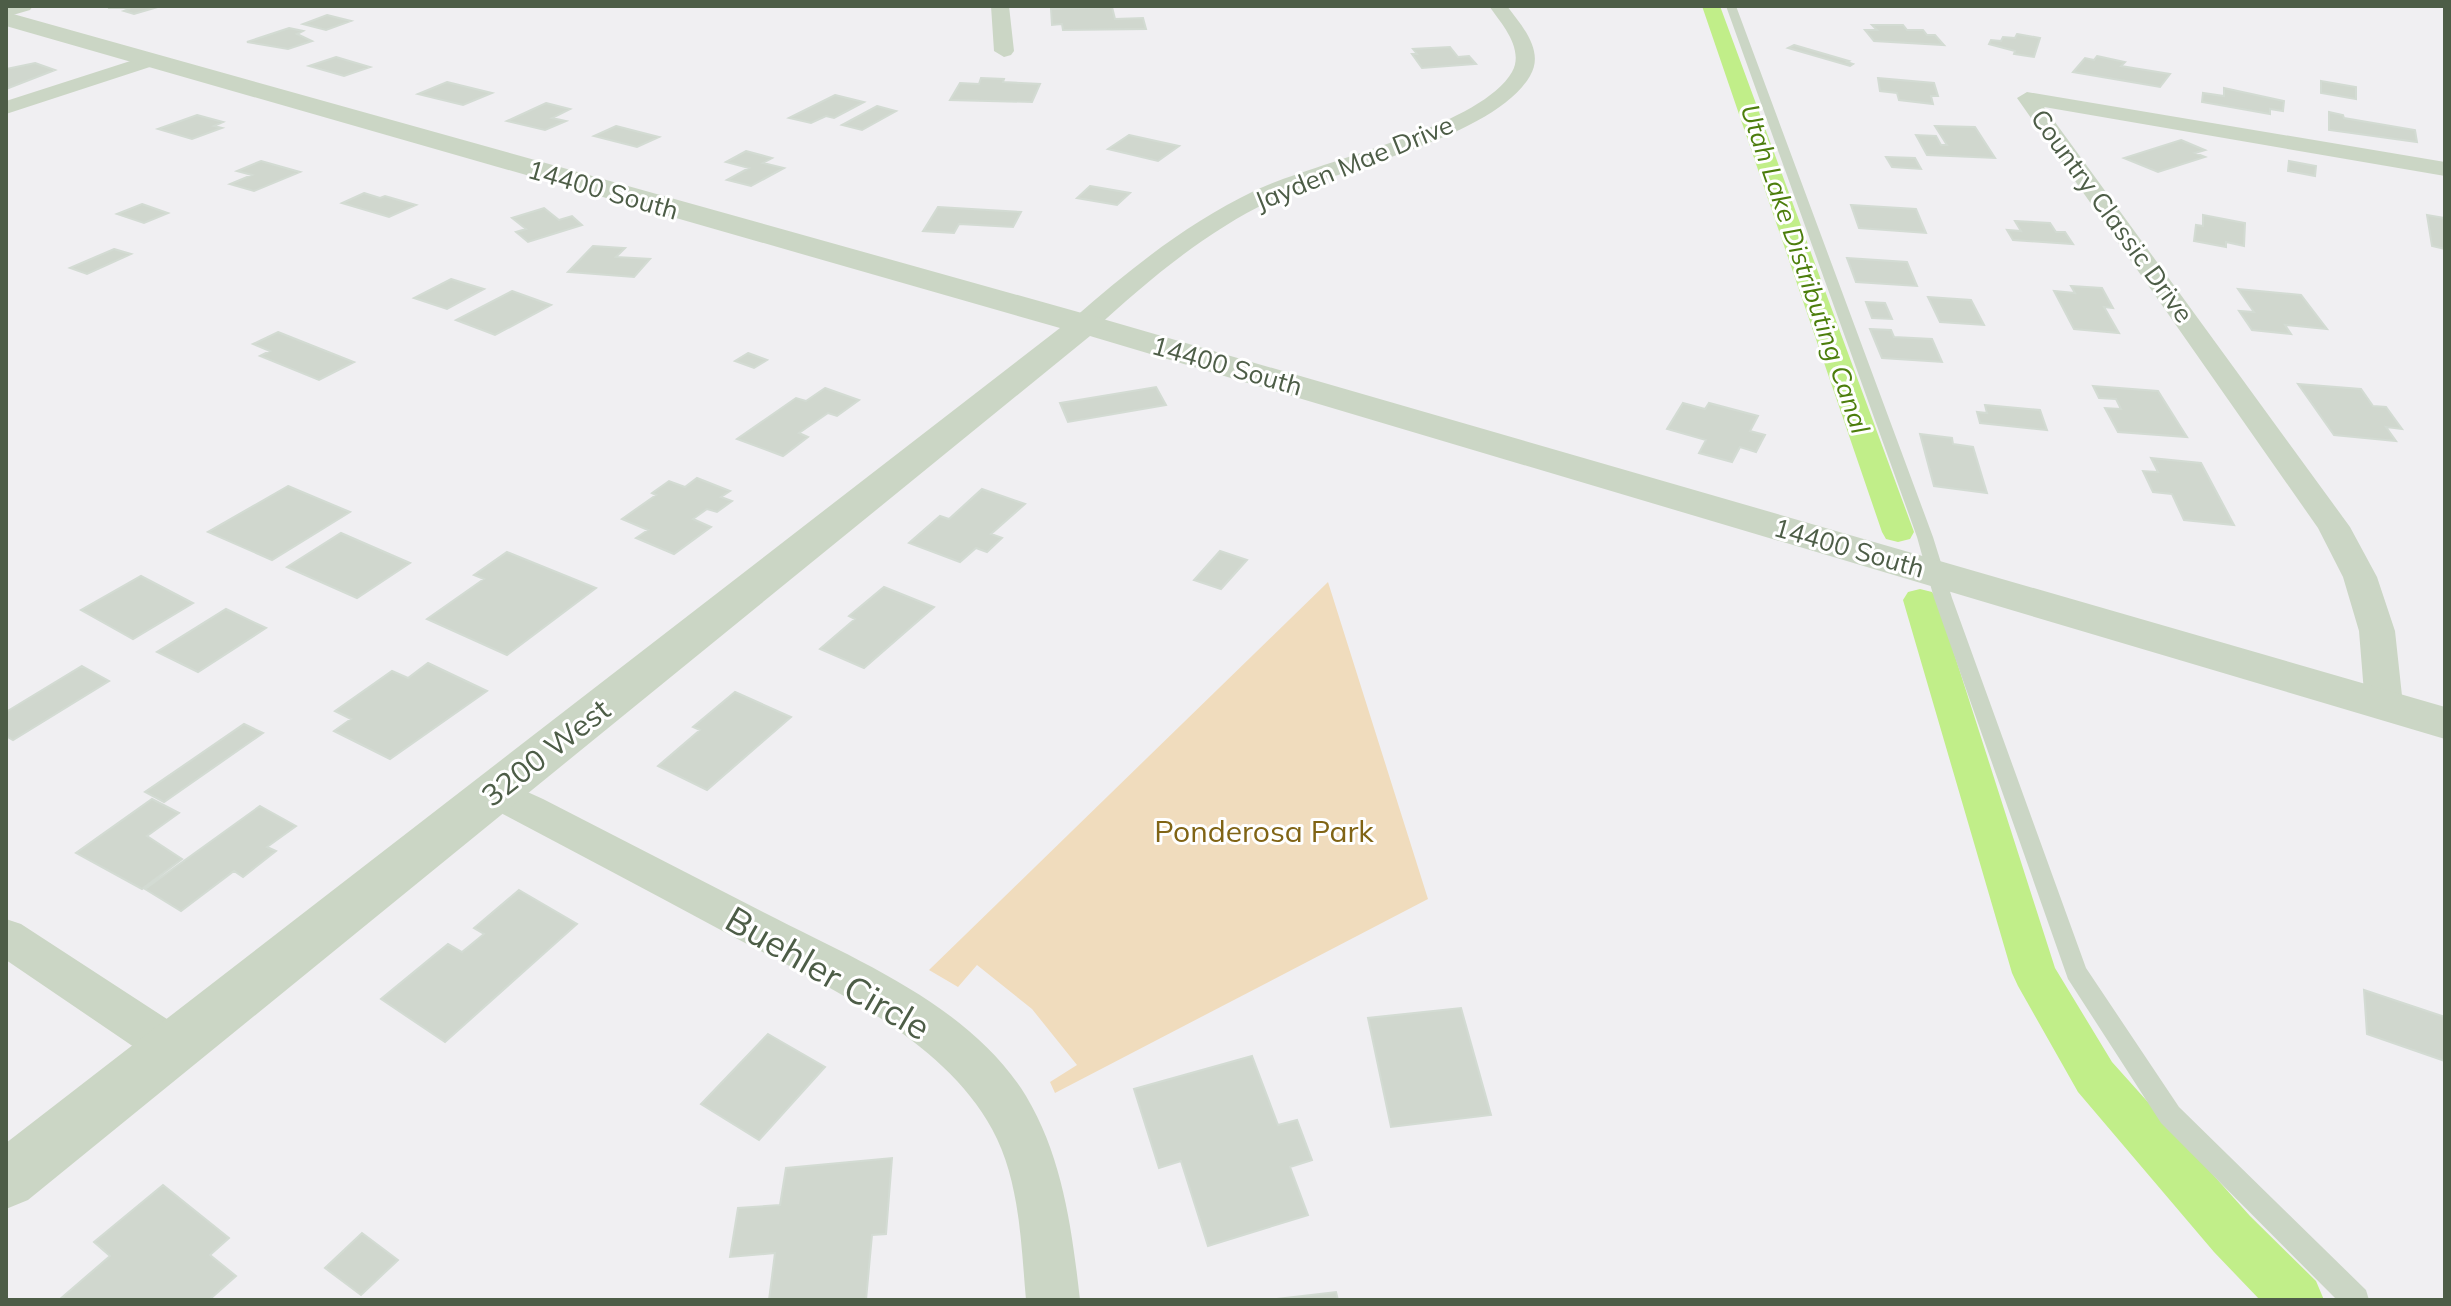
<svg xmlns="http://www.w3.org/2000/svg" width="2451" height="1306" font-family="Mulish,sans-serif">
	<style>
		.green { fill: #f0dcbd }
		.lines { fill: none; stroke-linecap: round; stroke-linejoin: round }
		.canal { fill: #c1ee89; fill-rule: evenodd }
		.building { fill: #d0d7ce; stroke: #d3dbd3; stroke-width: 2 }
		.service { fill: #cbd6c5; fill-rule: evenodd }
		.minor { fill: #cbd6c5; fill-rule: evenodd }
		.tertiary { fill: #cbd6c5; fill-rule: evenodd }
		.labels { text-anchor: middle; stroke-width: 6; stroke-linejoin: round; paint-order: stroke }
		.far-street-label { font-size: 26px; fill: #4d5d47; stroke: #fff }
		.far-water-label { font-size: 26px; font-style: italic; fill: #4c7e0c; stroke: #fff }
		.street-label { font-size: 30px; fill: #4d5d47; stroke: #fff }
		.park-label { font-size: 30px; fill: #806415; stroke: #fff }
		.near-street-label { font-size: 36px; fill: #4d5d47; stroke: #fff }
	</style>
	<rect width="100%" height="100%" fill="#f0eff2"/>
	<path class="green" d="M1328,582L1428,899L1055,1093L1050,1082L1077,1065L1032,1009L977,965L958,987L929,970Z"/>
	<g class="lines">
		<path class="canal" d="M1702,6H1720L1914,532L1910,539L1898,542L1886,539L1882,532Z
			M1920,589L1932,592L1937,600L2055,968L2112,1062L2250,1216L2316,1281L2324,1300H2260L2214,1252L2078,1092L2018,986L2012,973L1903,600L1908,592Z"/>
	</g>
	<path class="building" d="M113,6H112H161L134,14L124,11L130,9L124,8H108Z
		M1112,7L1115,19L1143,18L1146,29L1063,30L1062,24L1052,25L1051,9Z
		M327,15L351,21L326,30L303,24Z
		M1872,25H1903L1907,30H1923L1927,35H1935L1944,45L1874,41L1865,30H1877Z
		M289,28L303,31L297,34L312,41L288,49L247,42Z
		M2017,34L2040,38L2034,57L2014,54L2015,51L1989,44L1991,40L2001,41L2003,37L2015,38Z
		M1794,45L1849,61L1847,62L1853,64L1850,66L1788,48Z
		M1450,47L1458,57L1469,56L1476,64L1422,68L1412,54H1417L1413,49Z
		M2097,56L2125,62L2121,66L2170,74L2160,87L2073,72L2085,58L2094,60Z
		M336,57L370,67L344,76L309,66Z
		M35,63L55,70L6,89V69Z
		M981,78L1004,79L1003,82L1040,84L1032,102L950,100L960,83L979,84Z
		M1878,78L1934,83L1938,96H1931L1933,104L1899,100L1897,93L1880,91Z
		M2321,81L2356,87V99L2321,93Z
		M447,82L492,93L463,105L418,94Z
		M2224,88L2284,101L2283,111L2270,109V114L2202,102L2203,93L2224,96Z
		M835,95L864,102L834,118L826,116L811,123L789,118Z
		M546,103L570,109L552,118L566,121L545,130L507,121Z
		M877,106L896,111L862,130L842,125Z
		M2329,112L2343,115L2344,118L2415,130L2417,142L2329,130Z
		M197,115L223,122L214,126L222,128L192,139L158,129Z
		M616,126L659,137L637,147L594,136Z
		M1935,126L1975,127L1995,158L1927,155L1916,135L1936,136L1941,145H1947Z
		M1129,135L1179,146L1158,161L1108,149Z
		M2181,140L2205,150L2195,153L2205,157L2158,172L2124,158Z
		M746,151L772,158L763,163L784,168L751,186L727,180L749,168L726,162Z
		M1886,157L1915,158L1921,169L1892,167Z
		M261,161L300,172L254,191L230,184L252,175L237,171Z
		M2289,161L2316,166L2315,176L2288,171Z
		M1090,186L1130,193L1117,205L1077,198Z
		M364,193L380,198L385,196L416,205L389,217L342,203Z
		M142,204L168,213L144,223L117,214Z
		M1851,205L1916,209L1926,233L1859,228Z
		M938,207L1021,212L1013,227L959,224L954,233L923,231Z
		M544,208L559,220L572,216L582,225L528,242L516,232L526,229L512,218Z
		M2203,215L2245,223L2244,246L2226,242V247L2194,241L2196,225L2203,226Z
		M2427,215L2445,218V249L2432,246Z
		M2015,221L2050,223L2056,232H2065L2073,244L2013,240L2007,230L2021,231Z
		M593,246L625,248L616,257L650,259L634,277L568,272Z
		M114,249L131,254L87,274L70,268Z
		M1847,258L1907,262L1917,286L1856,282Z
		M451,279L484,289L447,309L414,298Z
		M2071,286L2102,288L2113,308L2104,307L2119,333L2074,329L2054,291L2075,293Z
		M2238,289L2301,295L2327,329L2285,325L2291,334L2252,330L2239,311L2254,312Z
		M512,291L551,305L495,335L456,320Z
		M1928,297L1971,300L1984,325L1940,322Z
		M1866,302L1885,303L1892,319L1872,318Z
		M1870,329L1891,330L1894,337L1932,339L1942,362L1882,358Z
		M278,332L354,362L319,380L260,356L270,351L253,344Z
		M748,353L767,360L754,368L735,361Z
		M2298,384L2361,389L2373,406L2386,407L2402,429L2386,427L2396,441L2334,435Z
		M2093,386L2158,391L2187,437L2118,432L2105,408L2121,409L2116,399L2099,398Z
		M1156,387L1166,405L1068,422L1060,403Z
		M825,388L859,400L837,416L828,413L799,433L808,437L783,456L737,439L796,398L806,401Z
		M1683,403L1705,409L1709,403L1758,416L1750,431L1765,435L1756,452L1740,447L1732,462L1699,453L1706,440L1667,429Z
		M1985,405L2040,410L2047,430L1980,423L1977,412L1987,413Z
		M1920,434L1952,438L1953,444L1973,447L1987,493L1934,486Z
		M2151,458L2201,463L2234,525L2184,520L2172,494L2153,492L2143,471L2158,472Z
		M697,478L730,491L721,497L732,501L717,512L707,509L693,519L711,527L674,554L636,538L648,530L622,519L656,495L652,493L669,481L685,487Z
		M288,486L350,512L272,560L208,532Z
		M982,489L1025,504L991,534L1002,538L987,552L976,548L960,562L909,543L940,516L949,519Z
		M341,533L410,563L357,598L287,567Z
		M1220,551L1247,560L1221,589L1194,580Z
		M507,552L596,588L507,655L427,619L484,579L474,575Z
		M141,576L193,603L133,639L81,610Z
		M884,587L934,607L864,668L820,649L855,619L849,616Z
		M226,609L266,628L198,672L157,652Z
		M428,663L487,691L390,759L334,731L351,719L335,711L392,671L408,678Z
		M82,666L109,681L13,740L6,736V712Z
		M735,692L791,717L707,790L658,766L700,730L693,727Z
		M244,724L263,733L164,802L145,792Z
		M152,799L179,813L147,836L182,859L142,889L76,853Z
		M260,806L296,826L267,847L276,851L243,877L234,871L181,911L145,889Z
		M519,890L577,924L445,1042L381,999L448,944L462,952L484,934L474,928Z
		M2364,990L2445,1017V1061L2367,1034Z
		M1461,1008L1491,1115L1391,1127L1368,1018Z
		M768,1034L825,1067L759,1140L701,1104Z
		M1252,1056L1278,1125L1297,1120L1312,1160L1290,1167L1308,1215L1208,1246L1181,1161L1159,1168L1134,1089Z
		M892,1158L886,1234L872,1235L866,1300H769L775,1253L730,1257L738,1208L780,1205L786,1168Z
		M163,1185L229,1238L210,1255L236,1276L209,1300H59L110,1256L94,1242Z
		M362,1233L398,1260L361,1295L325,1268Z
		M1336,1292L1338,1300H1268Z"/>
	<g class="lines">
		<path class="service" d="M1726,6H1736L1933,537L1952,598L2086,968L2179,1107L2366,1290L2369,1300H2337L2161,1123L2068,979L1934,598L1917,537Z"/>
		<path class="minor" d="M6,6H33L30,10L6,17Z
			M991,6H1009L1014,51L1011,55L1004,57L994,51Z
			M1489,6H1507C1522,26 1545,51 1530,76C1493,139 1336,169 1270,201C1204,233 1147,281 1094,330H1074L1071,324L1074,318C1129,270 1187,223 1254,191C1314,162 1480,128 1512,72C1525,49 1501,23 1489,6Z
			M149,55L159,61L156,65L6,114V101Z
			M2027,92L2445,162V176L2044,107L2350,527L2377,577L2395,631L2403,705L2397,714L2384,718L2371,714L2365,705L2359,631L2343,577L2318,528L2017,98Z
			M496,778L543,799C617,837 691,875 765,913C856,960 970,1005 1026,1096C1063,1158 1072,1230 1080,1300H1026C1021,1244 1020,1180 992,1129C940,1033 809,978 717,928C639,886 561,845 482,803L476,793L482,783Z
			M6,919L21,924L190,1034L196,1048L190,1062L173,1068L156,1062L6,960Z"/>
		<path class="tertiary" d="M6,12L1096,317L2445,707V739L1090,336L28,1200L6,1209V1143L1060,328L6,26Z"/>
	</g>
	<g class="labels">
		<g class="far-street-label">
			<text transform="translate(1354 163) rotate(-22)" y="9">Jayden Mae Drive</text>
			<text transform="translate(603 190) rotate(16)" y="9">14400 South</text>
			<text transform="translate(2112 216) rotate(54)" y="9">Country Classic Drive</text>
			<text transform="translate(1227 366) rotate(16)" y="9">14400 South</text>
			<text transform="translate(1849 548) rotate(16)" y="9">14400 South</text>
		</g>
		<g class="far-water-label">
			<text transform="translate(1805 269) rotate(71)" y="9">Utah Lake Distributing Canal</text>
		</g>
		<g class="street-label">
			<text transform="translate(546 753) rotate(-38)" y="10">3200 West</text>
		</g>
		<g class="park-label">
			<text x="1264" y="842">Ponderosa Park</text>
		</g>
		<g class="near-street-label">
			<text transform="translate(828 973) rotate(30)" y="13">Buehler Circle</text>
		</g>
	</g>
	<rect width="2451" height="1306" fill="none" stroke="#4d5d47" stroke-width="16"/>
</svg>
